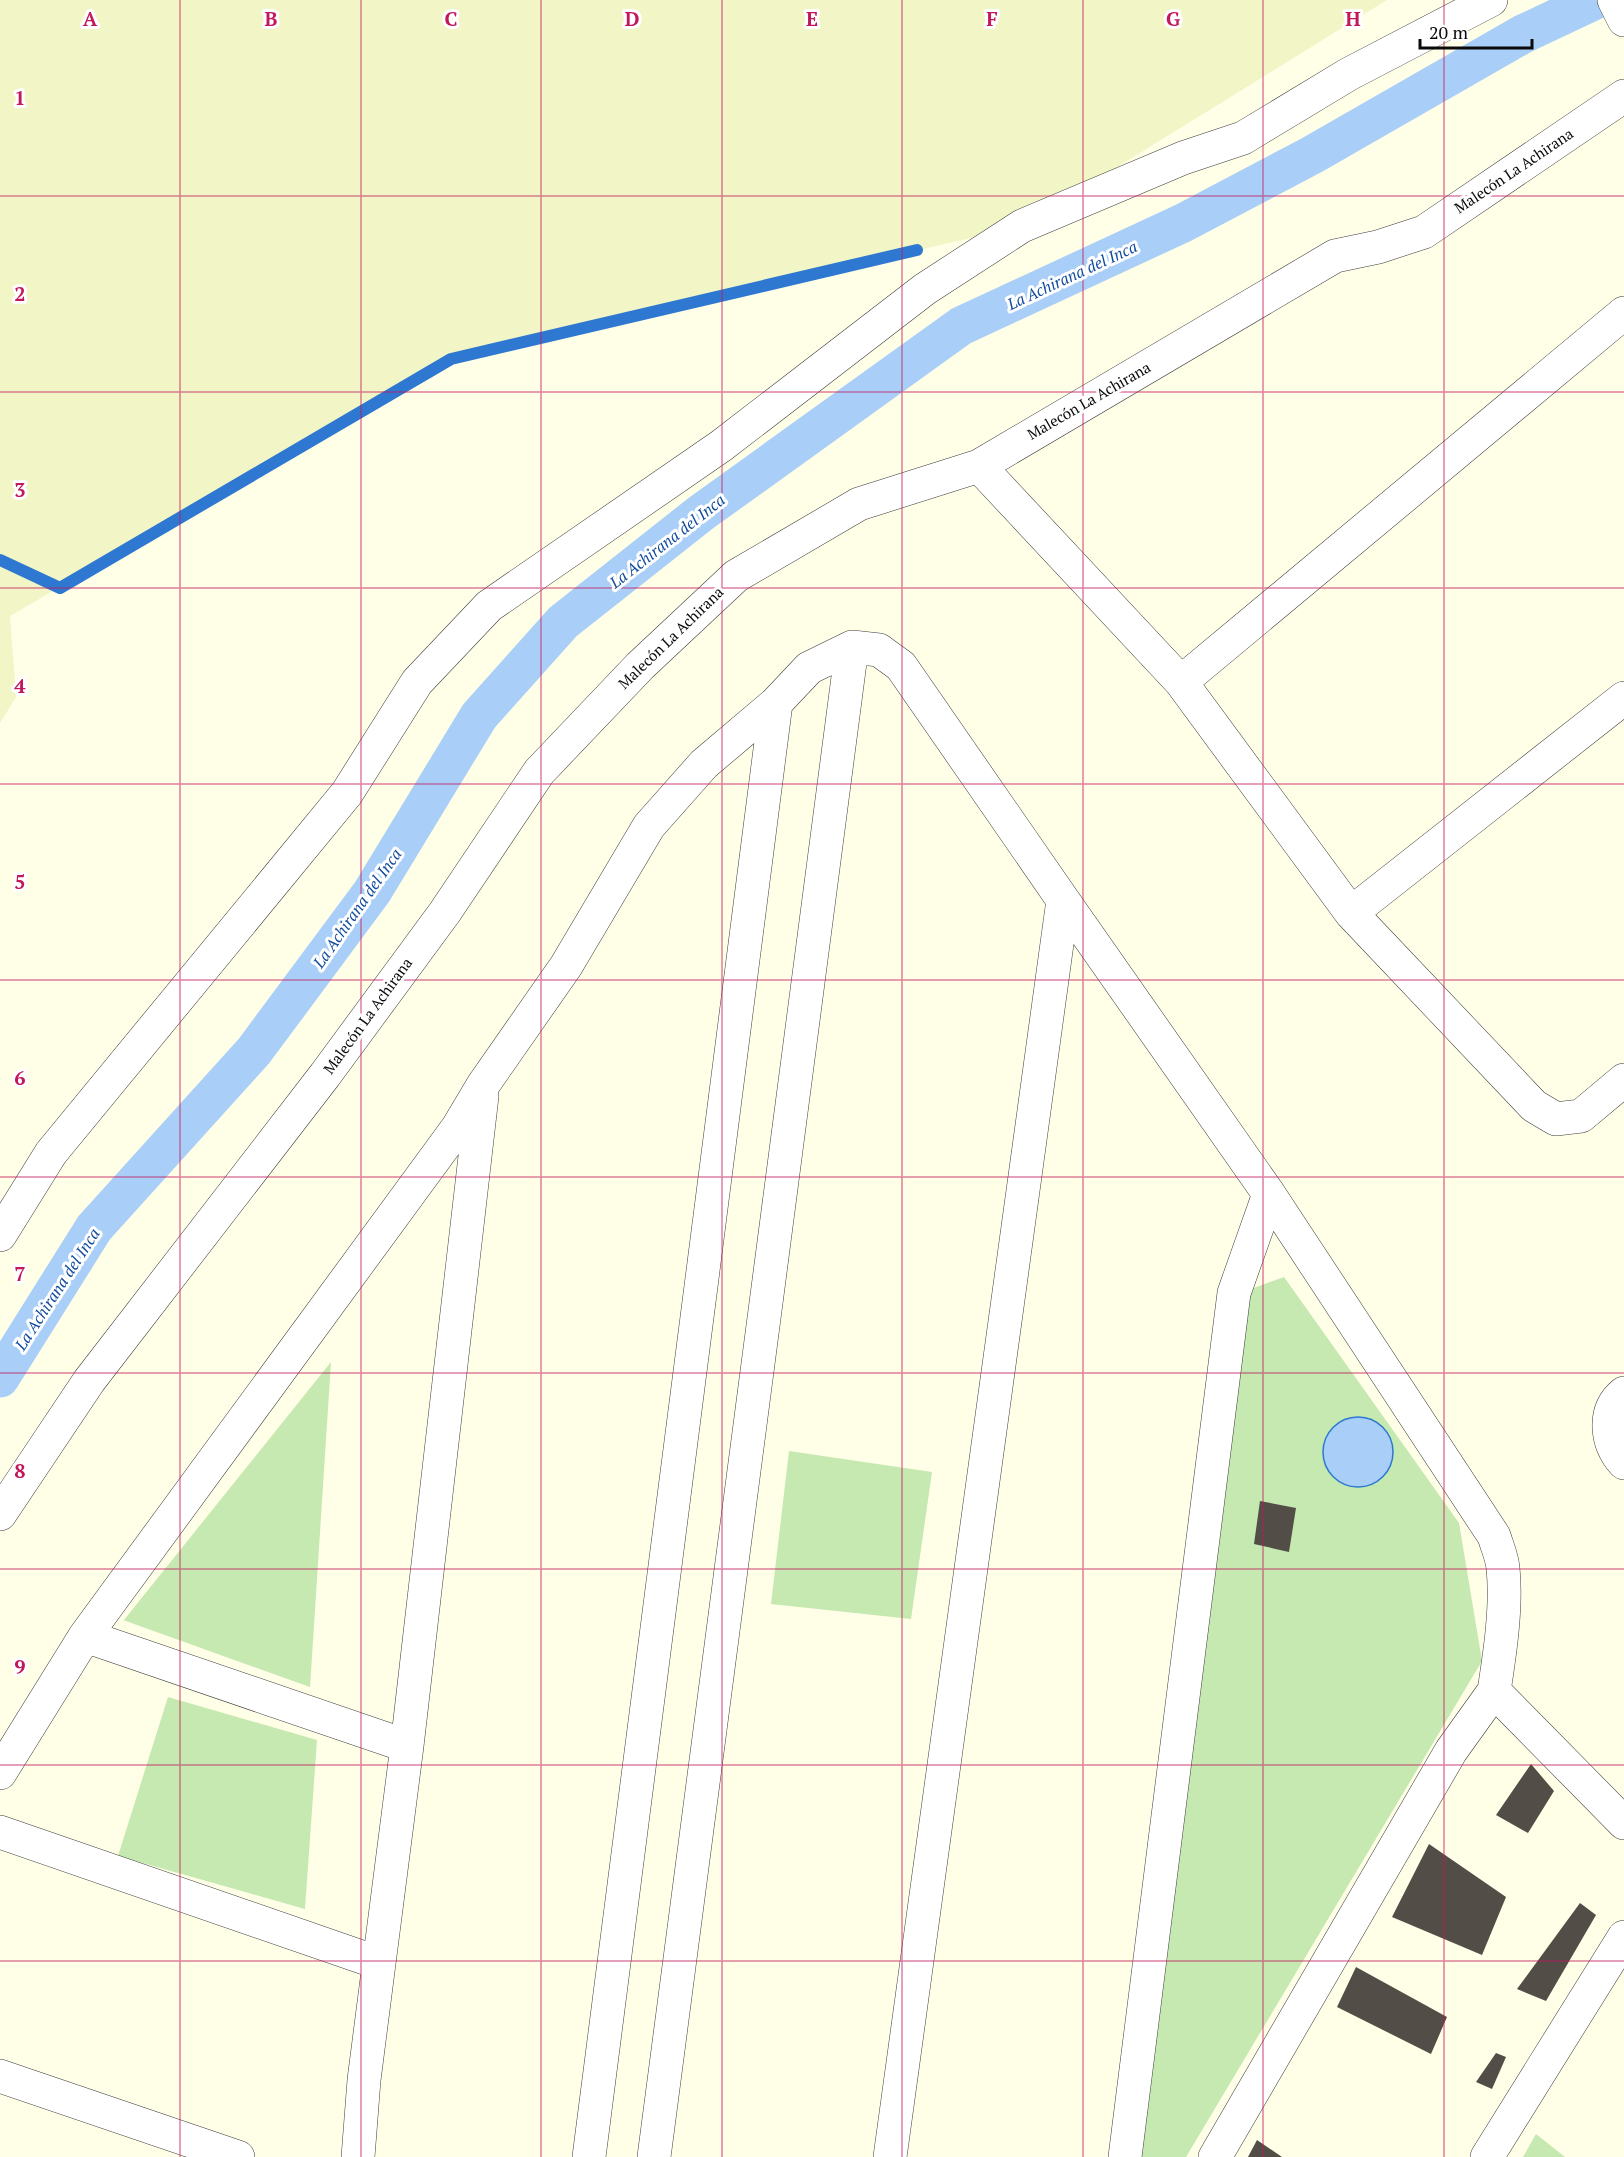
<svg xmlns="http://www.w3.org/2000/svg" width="1624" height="2157" font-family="'PT Serif',serif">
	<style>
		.farmland { fill: #f2f5c6 }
		.green { fill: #c5e9b0 }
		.water { fill: #a9cff8; stroke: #2e78d1; stroke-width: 1.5 }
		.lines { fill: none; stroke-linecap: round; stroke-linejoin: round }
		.stream { stroke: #2e78d1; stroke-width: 12 }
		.canal { stroke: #a9cff8; stroke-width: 39 }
		.building { fill: #524d46 }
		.minor-casing { stroke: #3d3d3d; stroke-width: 34 }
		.minor { stroke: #fff; stroke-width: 33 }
		.grid { fill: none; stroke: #c2185b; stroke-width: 1.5; stroke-opacity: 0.55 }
		.labels { text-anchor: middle; stroke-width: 6; stroke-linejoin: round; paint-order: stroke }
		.street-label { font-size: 15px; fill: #0a0a0a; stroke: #fff }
		.water-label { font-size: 16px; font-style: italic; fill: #114b9d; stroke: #fff }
		.grid-label { font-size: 20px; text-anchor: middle; font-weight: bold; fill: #c2185b; stroke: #fff; stroke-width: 6; stroke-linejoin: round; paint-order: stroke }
	</style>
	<rect width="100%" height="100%" fill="#fffee6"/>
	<path class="farmland" d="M0,0H1387L1022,226L451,359L10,616L16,697L0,723Z"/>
	<path class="green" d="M1284,1277L1459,1523L1482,1661L1186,2157H1137L1251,1289Z
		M331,1362L310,1687L123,1620H124Z
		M789,1451L932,1472L911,1619L771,1604Z
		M168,1697L317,1740L305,1909L118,1856Z
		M1536,2134L1565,2157H1523Z"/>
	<path class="water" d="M1323 1452a35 35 0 1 1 70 0a35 35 0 1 1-70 0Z"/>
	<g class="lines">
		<path class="stream" d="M0,560L60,588L451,359L917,250"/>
		<path class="canal" d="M0,1378L94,1228L254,1051L372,892L479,716L563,622L701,513L961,326L1183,223L1312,155L1523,34L1595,0"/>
	</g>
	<path class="building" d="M1260,1501L1296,1508L1289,1552L1254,1544Z
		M1531,1764L1554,1791L1528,1833L1496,1815Z
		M1429,1844L1506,1897L1482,1955L1392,1917Z
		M1580,1903L1596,1915L1546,2001L1517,1989Z
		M1356,1967L1447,2017L1431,2054L1337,2007Z
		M1496,2053L1506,2057L1492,2089L1476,2082Z
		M1257,2140L1282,2157H1248Z"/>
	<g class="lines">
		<defs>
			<path id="minor" d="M1614,0L1624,20
				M979,466L1181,682L1351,913L1534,1106L1556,1119L1581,1116L1624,1080
				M1181,682L1624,313
				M1351,913L1624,698
				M0,1235L51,1153L347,793L417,682L489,606L721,446L925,289L1022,226L1183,158L1243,138L1349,74L1491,0
				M1624,1393C1602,1411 1606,1443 1624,1463
				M0,1514L89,1381L325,1075L445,912L539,772L640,666L736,576L859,504L979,466L1335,256L1378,247L1424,232L1624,96
				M85,1636L407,1746
				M0,1773L85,1636L458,1127L483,1085L566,966L649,826L704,764L776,703L809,668L852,647L879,650L901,666L1063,900L1269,1194L1494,1536C1497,1546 1502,1557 1503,1568C1507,1606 1500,1653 1494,1691L1624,1823
				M0,1832L379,1963
				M0,2076L238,2157
				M358,2157L364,2080L407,1746L482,1096
				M589,2157L776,703
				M654,2157L852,647
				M890,2157L1063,900
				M1125,2157L1234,1293L1269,1194
				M1215,2157L1451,1751L1494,1691
				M1487,2157L1624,1937"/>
		</defs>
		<use href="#minor" class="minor-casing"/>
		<use href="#minor" class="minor"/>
	</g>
	<path class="grid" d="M180,0V2157M361,0V2157M541,0V2157M722,0V2157M902,0V2157M1083,0V2157M1263,0V2157M1444,0V2157M0,196H1624M0,392H1624M0,588H1624M0,784H1624M0,980H1624M0,1177H1624M0,1373H1624M0,1569H1624M0,1765H1624M0,1961H1624"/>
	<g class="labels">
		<g class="street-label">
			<text transform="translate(1514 171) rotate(-34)" y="5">Malecón La Achirana</text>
			<text transform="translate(1089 401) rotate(-30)" y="5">Malecón La Achirana</text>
			<text transform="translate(671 638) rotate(-44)" y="5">Malecón La Achirana</text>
			<text transform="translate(368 1016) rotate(-54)" y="5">Malecón La Achirana</text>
		</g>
		<g class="water-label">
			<text transform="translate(1072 275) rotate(-25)" y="6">La Achirana del Inca</text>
			<text transform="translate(667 541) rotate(-38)" y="6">La Achirana del Inca</text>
			<text transform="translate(357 908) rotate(-55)" y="6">La Achirana del Inca</text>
			<text transform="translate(57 1289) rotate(-57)" y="6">La Achirana del Inca</text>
		</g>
	</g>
	<g class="grid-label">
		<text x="90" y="26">A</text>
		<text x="271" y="26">B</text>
		<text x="451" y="26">C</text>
		<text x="632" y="26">D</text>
		<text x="812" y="26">E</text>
		<text x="992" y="26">F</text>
		<text x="1173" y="26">G</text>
		<text x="1353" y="26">H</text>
		<text x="20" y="105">1</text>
		<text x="20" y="301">2</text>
		<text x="20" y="497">3</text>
		<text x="20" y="693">4</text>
		<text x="20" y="889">5</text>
		<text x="20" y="1085">6</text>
		<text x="20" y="1281">7</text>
		<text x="20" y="1478">8</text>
		<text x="20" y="1674">9</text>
	</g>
	<path d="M1420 39v9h112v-9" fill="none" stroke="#0a0a0a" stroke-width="3"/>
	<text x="1429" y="39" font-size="18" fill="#0a0a0a" stroke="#ffffff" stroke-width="4.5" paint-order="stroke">20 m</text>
</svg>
